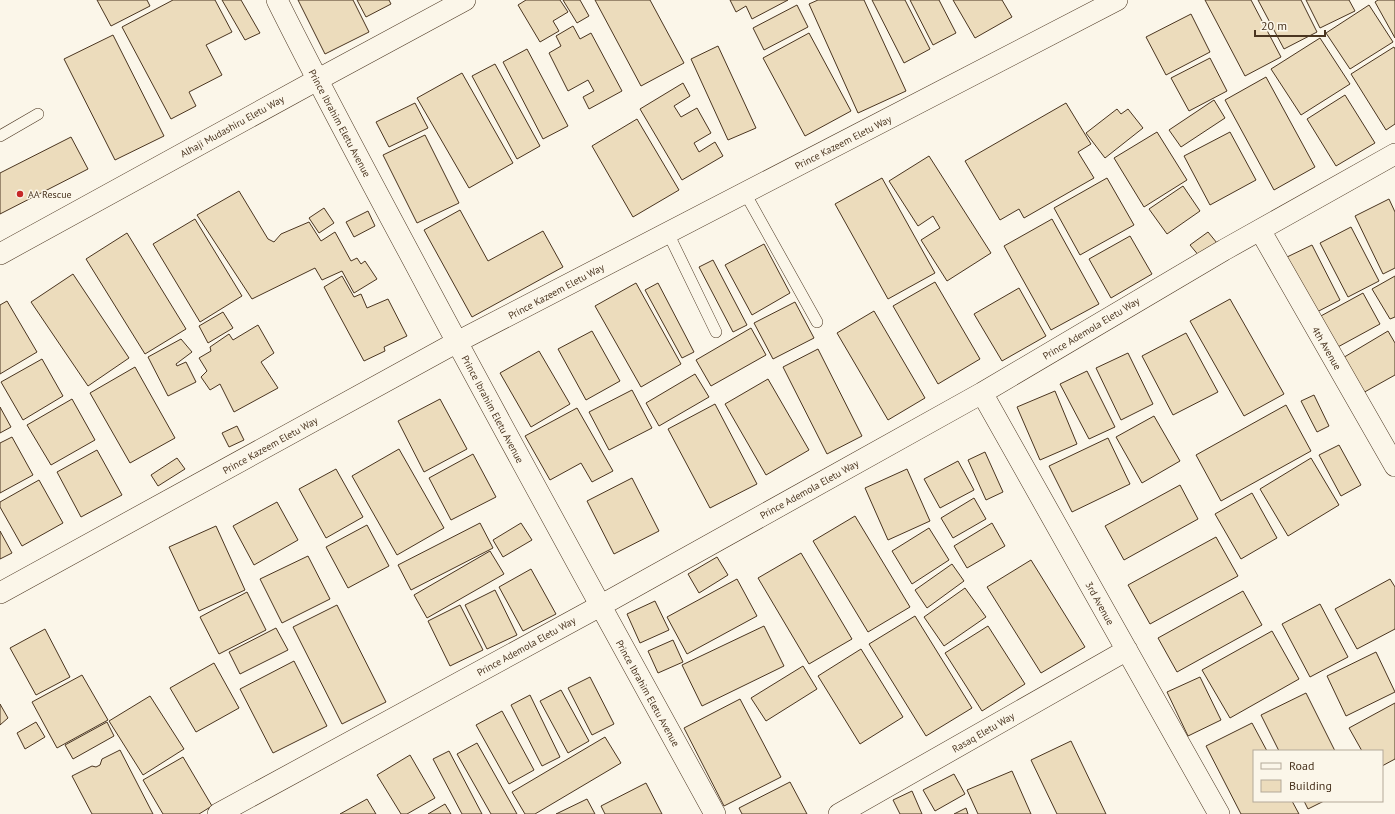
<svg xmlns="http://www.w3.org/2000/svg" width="1395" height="814" font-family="'PT Sans',sans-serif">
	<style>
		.building { fill: #ecdcbc; stroke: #4a3520 }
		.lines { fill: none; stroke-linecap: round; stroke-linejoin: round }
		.service-casing { stroke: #4a3520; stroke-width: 12 }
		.minor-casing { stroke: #4a3520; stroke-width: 22 }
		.service { stroke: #fbf6e9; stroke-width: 11 }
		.minor { stroke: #fbf6e9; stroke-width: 21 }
		.poi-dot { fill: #c62828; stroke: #fbf6e9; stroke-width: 1.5 }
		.labels { text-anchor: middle; stroke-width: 3; stroke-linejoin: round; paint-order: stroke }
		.street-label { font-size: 10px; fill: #4a3520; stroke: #fbf6e9 }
		.poi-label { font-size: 10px; fill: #4a3520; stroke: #fbf6e9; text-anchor: start }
	</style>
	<rect width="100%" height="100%" fill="#fbf6e9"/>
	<path class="building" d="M97,0H147L150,6L111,26Z
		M173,0H215L232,32L206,45L222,75L189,92L196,106L171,119L122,27Z
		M222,0H241L260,33L245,40Z
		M298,0H353L369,32L325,54Z
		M357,0H389L391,4L366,17Z
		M526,0H560L568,12L553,21L559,31L540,42L518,5Z
		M563,0H580L589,16L577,23Z
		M595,0H650L684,63L641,86Z
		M730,0H788L752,19L746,6L736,12Z
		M818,0H864L906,91L858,113L809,4Z
		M872,0H905L930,49L904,63Z
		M910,0H939L956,33L933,45Z
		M953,0H1002L1012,17L975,38Z
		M1205,0H1251L1281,57L1245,76Z
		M1258,0H1301L1317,32L1284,49Z
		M1306,0H1349L1355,11L1320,28Z
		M1378,0H1395V38L1375,2Z
		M797,5L808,27L764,50L753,28Z
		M1369,5L1393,42L1350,69L1326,33Z
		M1191,14L1210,52L1166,75L1146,37Z
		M573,26L580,39L591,33L622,91L589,109L583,97L594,91L588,80L568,91L549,53L561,46L556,36Z
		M809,33L851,111L805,136L763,58Z
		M113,35L164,136L115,160L64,59Z
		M1320,38L1350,84L1301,115L1271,69Z
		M718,46L756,128L728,140L691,59Z
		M1394,47L1395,49V124L1386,130L1351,74Z
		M527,49L568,126L543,139L503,62Z
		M1210,58L1227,91L1189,111L1171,78Z
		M495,64L540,146L517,159L472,76Z
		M462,73L513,163L469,188L417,98Z
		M1266,77L1315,167L1274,190L1225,100Z
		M683,83L690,96L674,106L681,117L697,108L711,133L694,143L699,152L715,142L723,156L682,180L640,109Z
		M1345,95L1375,143L1336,166L1307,119Z
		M1214,100L1225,118L1181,147L1169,130Z
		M415,103L428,128L389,147L376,122Z
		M1066,103L1091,144L1078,152L1094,178L1024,218L1019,209L1000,220L965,161Z
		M1117,109L1121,114L1128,109L1143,128L1105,158L1086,133Z
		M637,119L679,190L633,217L592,146Z
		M1157,132L1187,180L1144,207L1114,158Z
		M1230,132L1256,180L1210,205L1184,156Z
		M425,135L459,203L417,223L383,155Z
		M71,137L88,169L0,214V173Z
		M929,156L991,253L947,281L921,240L940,228L933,216L918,226L889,181Z
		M882,178L935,273L888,299L835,204Z
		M1107,178L1134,225L1080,255L1054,208Z
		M1183,186L1200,211L1167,234L1149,209Z
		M239,191L268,239L274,242L281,234L309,222L321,241L335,232L351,261L357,258L361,264L365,261L377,279L354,293L342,271L322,280L315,268L252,299L197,215Z
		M1389,199L1395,212V268L1383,274L1355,216Z
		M324,208L334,223L319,233L309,218Z
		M460,210L488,261L543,231L563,267L472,317L424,230Z
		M368,211L375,226L354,237L346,222Z
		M195,219L242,296L200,322L153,244Z
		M1052,219L1099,304L1051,330L1004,246Z
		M1351,227L1379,281L1348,297L1320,243Z
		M1208,232L1217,243L1200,257L1190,245Z
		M127,233L186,329L145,354L86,259Z
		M1130,236L1152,274L1111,298L1089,259Z
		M764,244L790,293L752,315L725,265Z
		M1312,245L1340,300L1315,313L1287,257Z
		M713,260L747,325L733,332L699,267Z
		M73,274L129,358L88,386L31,302Z
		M342,276L354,297L361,294L367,308L388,299L407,336L384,347L385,351L364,361L324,287Z
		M1395,276V317L1390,319L1372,289Z
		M935,282L980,359L938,384L893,306Z
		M636,283L681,364L641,387L595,306Z
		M658,283L694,352L682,358L645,290Z
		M1019,288L1046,336L1002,361L974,314Z
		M1363,293L1380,324L1336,348L1319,317Z
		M1230,299L1284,394L1244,416L1190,321Z
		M7,301L37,352L0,374V305Z
		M795,302L814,338L773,359L754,323Z
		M874,311L925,398L888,420L837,333Z
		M223,312L233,328L208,343L199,326Z
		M258,325L274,353L261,362L278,388L234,412L220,384L210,390L201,377L207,371L199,358L211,351L210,347L229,334L233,340Z
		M751,328L766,355L711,386L696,360Z
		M592,331L620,381L586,400L558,349Z
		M1388,331L1395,343V375L1361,394L1341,359Z
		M1186,333L1218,392L1173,415L1142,356Z
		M181,339L192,352L176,364L177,366L186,362L196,382L168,396L148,357Z
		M818,349L862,436L827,454L783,367Z
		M539,351L570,404L531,427L500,373Z
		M1128,353L1153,404L1121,420L1096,368Z
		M42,359L63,396L23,420L1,382Z
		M135,367L175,438L130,463L90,393Z
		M1087,371L1115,427L1089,439L1060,384Z
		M695,374L709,397L659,426L646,403Z
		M768,379L809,450L766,475L725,404Z
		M632,390L652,428L609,450L589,412Z
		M1055,391L1077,444L1040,460L1017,407Z
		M1314,395L1329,426L1317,432L1301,401Z
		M72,399L95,440L51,465L27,425Z
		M440,399L467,449L424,472L398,421Z
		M715,404L757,484L710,508L668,429Z
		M1286,405L1311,451L1221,501L1196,455Z
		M0,407L11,427L0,433Z
		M577,408L613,471L592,482L581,463L550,480L525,436Z
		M1154,416L1180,461L1142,483L1116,437Z
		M237,426L244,440L229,447L222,433Z
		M12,437L33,475L0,493V443Z
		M1108,438L1130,484L1072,512L1049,466Z
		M1339,445L1361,485L1341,496L1319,455Z
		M399,449L444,528L397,555L352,476Z
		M97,450L122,495L81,517L57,472Z
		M985,452L1003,492L986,500L968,460Z
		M473,454L496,497L451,520L429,478Z
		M177,458L185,469L158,486L151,475Z
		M1311,458L1339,505L1288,536L1260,489Z
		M958,461L974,490L940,508L924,479Z
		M336,469L363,517L326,538L299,489Z
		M907,469L930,521L888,540L865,488Z
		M632,478L659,531L614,554L587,501Z
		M39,480L63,523L22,546L0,507V502Z
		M1180,485L1198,519L1124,560L1105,526Z
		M1252,493L1277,538L1241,559L1215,514Z
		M974,498L986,519L953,538L941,518Z
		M277,502L298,540L254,565L233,526Z
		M855,516L910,607L868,632L813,541Z
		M480,523L493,548L411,590L398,565Z
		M521,523L532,540L503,557L493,540Z
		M992,523L1005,546L967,568L954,546Z
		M367,525L389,566L348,588L326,547Z
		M216,526L245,590L199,611L169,547Z
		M929,528L949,560L912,584L892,551Z
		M0,531L12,553L0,559Z
		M1216,537L1238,576L1150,624L1128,585Z
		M490,551L504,574L427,618L414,595Z
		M801,553L852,639L809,664L758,578Z
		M308,556L330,599L282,623L260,579Z
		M717,557L728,575L699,593L688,574Z
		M1031,560L1085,647L1041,673L987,587Z
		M952,564L964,581L927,608L915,590Z
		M531,569L556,614L523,631L499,587Z
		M737,579L757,616L687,654L667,617Z
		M1390,579L1395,587V629L1357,649L1335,609Z
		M965,588L986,617L944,646L924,617Z
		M495,590L517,635L487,649L465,605Z
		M1243,591L1262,625L1177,672L1158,638Z
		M247,592L266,630L219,654L200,617Z
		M655,601L669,630L640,643L627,614Z
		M1320,604L1348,657L1310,677L1282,624Z
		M337,605L386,702L342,724L293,627Z
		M460,605L483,650L450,666L428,621Z
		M915,616L972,708L926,736L869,644Z
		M764,626L784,666L702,706L682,665Z
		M988,626L1025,684L982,711L945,653Z
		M276,628L288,650L240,674L229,652Z
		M45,629L70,677L36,695L10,648Z
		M1272,631L1299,679L1230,718L1202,670Z
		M673,640L683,662L658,673L648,651Z
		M861,649L903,717L860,744L818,676Z
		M1376,652L1395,692L1346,716L1327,676Z
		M294,661L327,726L273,753L240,689Z
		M214,663L239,708L196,732L170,688Z
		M803,666L817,689L766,721L751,698Z
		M82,675L108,720L57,748L32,702Z
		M590,677L614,724L592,735L568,688Z
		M1200,677L1221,720L1188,736L1167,692Z
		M561,690L589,741L568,753L540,701Z
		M1306,693L1335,751H1279L1261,715Z
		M530,695L560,757L542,766L511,705Z
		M150,696L184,749L143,775L109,721Z
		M740,699L781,777L724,806L684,728Z
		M1395,703V759L1382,766V751H1362L1349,728Z
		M0,704L8,718L0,725Z
		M502,711L534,770L509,784L476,725Z
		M36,722L45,737L25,749L17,733Z
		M107,722L114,736L73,759L65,745Z
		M1252,723L1267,751H1254V801H1292L1299,814H1241L1206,746Z
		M605,737L621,763L535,814H525L512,792Z
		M1071,741L1106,814H1057L1031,760Z
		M477,743L517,814H491L457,754Z
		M120,750L153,814H92L72,776L92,766L96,767L100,765L102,759Z
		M449,751L482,814H462L433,759Z
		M410,755L435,798L407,814H401L377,775Z
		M183,757L212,806L199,814H163L143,780Z
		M1012,771L1031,814H978L967,790Z
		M954,774L965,794L935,811L923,790Z
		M790,782L807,814H742L739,808Z
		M646,783L662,814H605L601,806Z
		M912,791L922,814H900L893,800Z
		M367,799L376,814H340Z
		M587,799L595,814H556Z
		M1304,801H1324L1308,809Z
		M445,804L451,814H428Z
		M966,808L968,814H954Z"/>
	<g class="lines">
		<defs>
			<path id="service" d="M0,136L38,114
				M745,193L817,322
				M668,233L716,332"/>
			<path id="minor" d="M277,0C325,97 377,192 428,288C522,464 619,639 715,814
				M1260,230L1395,466
				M0,254L317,80L465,0
				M982,393L1219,814
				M0,593L457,342L1117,0
				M218,814L600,606L982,393L1224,250L1395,154
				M839,814L1127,650"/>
		</defs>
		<use href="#service" class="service-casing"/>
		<use href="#minor" class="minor-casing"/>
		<use href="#service" class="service"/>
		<use href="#minor" class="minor"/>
	</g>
	<circle class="poi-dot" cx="20" cy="194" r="4"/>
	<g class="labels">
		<g class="street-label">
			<text transform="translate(340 123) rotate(62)" y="4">Prince Ibrahim Eletu Avenue</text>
			<text transform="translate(232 126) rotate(-29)" y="4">Alhaji Mudashiru Eletu Way</text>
			<text transform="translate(843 142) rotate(-27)" y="4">Prince Kazeem Eletu Way</text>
			<text transform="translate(556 291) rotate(-28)" y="4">Prince Kazeem Eletu Way</text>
			<text transform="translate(1091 328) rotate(-31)" y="4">Prince Ademola Eletu Way</text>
			<text transform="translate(1327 348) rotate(60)" y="4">4th Avenue</text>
			<text transform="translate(493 409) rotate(62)" y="4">Prince Ibrahim Eletu Avenue</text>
			<text transform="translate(270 445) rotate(-29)" y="4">Prince Kazeem Eletu Way</text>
			<text transform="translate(809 489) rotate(-29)" y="4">Prince Ademola Eletu Way</text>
			<text transform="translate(1100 603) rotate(61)" y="4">3rd Avenue</text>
			<text transform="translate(526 646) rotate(-29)" y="4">Prince Ademola Eletu Way</text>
			<text transform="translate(648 693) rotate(61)" y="4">Prince Ibrahim Eletu Avenue</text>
			<text transform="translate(983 732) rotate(-30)" y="4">Rasaq Eletu Way</text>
		</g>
		<g class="poi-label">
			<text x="28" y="198">AA Rescue</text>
		</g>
	</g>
	<rect x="1253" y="750" width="130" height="52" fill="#fbf6e9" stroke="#b4a999"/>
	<rect x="1261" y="763" width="20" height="6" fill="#fbf6e9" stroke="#b4a999"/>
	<text x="1289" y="770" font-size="12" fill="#4a3520">Road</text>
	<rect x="1261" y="780" width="20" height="12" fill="#ecdcbc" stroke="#b4a999"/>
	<text x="1289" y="790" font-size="12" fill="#4a3520">Building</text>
	<path d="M1255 30v6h70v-6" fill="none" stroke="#4a3520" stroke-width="2"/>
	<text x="1261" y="30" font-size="12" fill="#4a3520" stroke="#fbf6e9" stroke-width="3" paint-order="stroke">20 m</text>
</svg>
